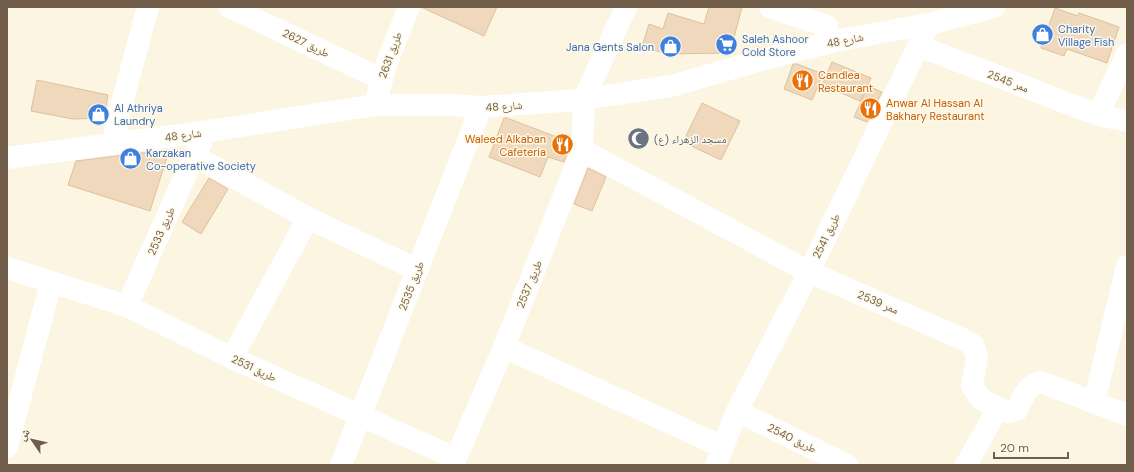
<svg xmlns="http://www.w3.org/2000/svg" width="1134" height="472" font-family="'DM Sans','Noto Naskh Arabic',sans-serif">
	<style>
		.building { fill: #efd8bb; stroke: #e0c19d }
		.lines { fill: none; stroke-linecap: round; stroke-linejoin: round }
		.minor { stroke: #fff; stroke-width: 22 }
		.labels { text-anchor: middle; stroke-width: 3; stroke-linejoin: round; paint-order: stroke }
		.shop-label { font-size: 11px; fill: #366cbe; stroke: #fef9e8; text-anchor: start }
		.street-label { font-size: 11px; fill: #715e4a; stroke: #fef9e8 }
		.food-label { font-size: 11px; fill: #c56008; stroke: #fef9e8; text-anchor: start }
		.worship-label { font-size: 11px; fill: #5b616d; stroke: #fef9e8; text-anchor: start }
	</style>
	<rect width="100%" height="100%" fill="#fbf5e2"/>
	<path class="building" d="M421,7H497L484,36Z
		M709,7H742L730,53L668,54L642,47L649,24L663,29L668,13L704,24Z
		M1055,8L1078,16L1079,13L1119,27L1107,63L1067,49L1064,56L1041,48Z
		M832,62L871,78L860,101L822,85Z
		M793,64H797L823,74L812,100L784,89Z
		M37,80L108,95L104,118L73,119L31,111Z
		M868,86L882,92L867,122L854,117Z
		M702,103L740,121L721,160L683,142Z
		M504,118H507L570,142V147L564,162L548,157L540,177L489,157Z
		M169,151L150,211L68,185L76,161L141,153Z
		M588,168L606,177L592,211L574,204Z
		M209,178L228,189L201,234L182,222Z"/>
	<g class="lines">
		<path class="minor" d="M230,7L381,79
			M770,7L827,26
			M919,46L1098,115L1127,121
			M378,94L386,65L409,7
			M1098,115L1127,54
			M113,144L119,114L148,7
			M582,150L809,272L965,340L974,346L977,358L972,386L981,399L1007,412L1017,410C1023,398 1026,385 1041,382L1127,415
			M194,156L308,218L418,270
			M7,158L209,131L376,105H453L481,107L578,100L584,99L671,86L776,56L839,40L929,24L994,7
			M7,268L127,306L232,358L455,458
			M127,306L194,156L201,144
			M504,347L723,447
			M232,358L308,218
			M1094,403L1127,266
			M737,411L847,465
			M7,447L51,283
			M341,465L481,107
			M453,465L504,347L582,150L584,99L626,7
			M716,465L737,411L809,272L929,24
			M966,465L998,408"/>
	</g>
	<defs>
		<symbol id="shop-disc" viewBox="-11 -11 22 22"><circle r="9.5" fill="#3f7fe0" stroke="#fef9e8"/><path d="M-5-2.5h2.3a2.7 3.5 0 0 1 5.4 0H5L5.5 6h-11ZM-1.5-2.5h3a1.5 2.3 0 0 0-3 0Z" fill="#fff"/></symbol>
		<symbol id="supermarket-disc" viewBox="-11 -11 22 22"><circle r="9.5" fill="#3f7fe0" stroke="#fef9e8"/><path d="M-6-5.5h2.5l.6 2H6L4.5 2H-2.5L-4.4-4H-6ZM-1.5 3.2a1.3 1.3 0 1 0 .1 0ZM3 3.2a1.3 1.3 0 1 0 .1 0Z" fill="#fff"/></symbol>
		<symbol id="restaurant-disc" viewBox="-11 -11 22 22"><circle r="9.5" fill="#e8710a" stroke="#fef9e8"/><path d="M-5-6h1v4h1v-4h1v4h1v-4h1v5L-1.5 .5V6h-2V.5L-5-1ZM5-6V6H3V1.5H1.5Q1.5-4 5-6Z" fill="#fff"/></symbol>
		<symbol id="mosque-disc" viewBox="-11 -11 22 22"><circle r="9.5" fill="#6b7280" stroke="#fef9e8"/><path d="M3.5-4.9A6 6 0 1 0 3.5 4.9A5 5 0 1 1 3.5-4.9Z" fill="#fff"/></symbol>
	</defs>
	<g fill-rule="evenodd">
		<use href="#shop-disc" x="1030" y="22" width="25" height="25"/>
		<use href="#supermarket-disc" x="714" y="32" width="25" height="25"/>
		<use href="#shop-disc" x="658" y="34" width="25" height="25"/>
		<use href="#restaurant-disc" x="790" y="68" width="25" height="25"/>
		<use href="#restaurant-disc" x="858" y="96" width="25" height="25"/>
		<use href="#shop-disc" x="86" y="102" width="25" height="25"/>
		<use href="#mosque-disc" x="626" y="126" width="25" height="25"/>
		<use href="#restaurant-disc" x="550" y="132" width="25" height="25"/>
		<use href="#shop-disc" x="118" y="146" width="25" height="25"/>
	</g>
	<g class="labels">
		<g class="shop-label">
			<text x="1058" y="33">Charity<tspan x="1058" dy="13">Village Fish</tspan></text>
			<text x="742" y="43">Saleh Ashoor<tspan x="742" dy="13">Cold Store</tspan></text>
			<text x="654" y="51" text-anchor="end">Jana Gents Salon</text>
			<text x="114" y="112">Al Athriya<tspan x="114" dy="13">Laundry</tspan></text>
			<text x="146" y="157">Karzakan<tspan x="146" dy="13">Co-operative Society</tspan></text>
		</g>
		<g class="street-label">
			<text transform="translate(845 40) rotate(-11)" y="4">شارع 48</text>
			<text transform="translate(306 43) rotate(26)" y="4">طريق 2627</text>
			<text transform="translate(390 55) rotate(-70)" y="4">طريق 2631</text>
			<text transform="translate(1008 81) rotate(21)" y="4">ممر 2545</text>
			<text transform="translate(504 106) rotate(-4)" y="4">شارع 48</text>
			<text transform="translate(183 135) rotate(-8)" y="4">شارع 48</text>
			<text transform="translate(161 231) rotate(-66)" y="4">طريق 2533</text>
			<text transform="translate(826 236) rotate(-64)" y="4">طريق 2541</text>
			<text transform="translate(529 284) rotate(-68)" y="4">طريق 2537</text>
			<text transform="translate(411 286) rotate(-69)" y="4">طريق 2535</text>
			<text transform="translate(878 302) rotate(23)" y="4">ممر 2539</text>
			<text transform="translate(254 368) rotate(25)" y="4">طريق 2531</text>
			<text transform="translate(792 438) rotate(26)" y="4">طريق 2540</text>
		</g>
		<g class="food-label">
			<text x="818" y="79">Candlea<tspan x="818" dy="13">Restaurant</tspan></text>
			<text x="886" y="107">Anwar Al Hassan Al<tspan x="886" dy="13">Bakhary Restaurant</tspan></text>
			<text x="546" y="143" text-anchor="end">Waleed Alkaban<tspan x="546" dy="13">Cafeteria</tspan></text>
		</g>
		<g class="worship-label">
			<text x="654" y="143">مسجد الزهراء (ع)</text>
		</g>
	</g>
	<rect width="1134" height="472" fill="none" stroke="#715e4a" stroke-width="16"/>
	<g transform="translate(32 440) rotate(304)" stroke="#fef9e8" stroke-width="3" paint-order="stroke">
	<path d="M0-3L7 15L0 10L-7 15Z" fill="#715e4a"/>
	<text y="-6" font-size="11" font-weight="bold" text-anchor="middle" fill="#715e4a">ش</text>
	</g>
	<path d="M994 452v6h74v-6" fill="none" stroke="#715e4a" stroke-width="2"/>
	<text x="1000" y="452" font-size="12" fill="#715e4a" stroke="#fef9e8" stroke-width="3" paint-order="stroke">20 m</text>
</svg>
